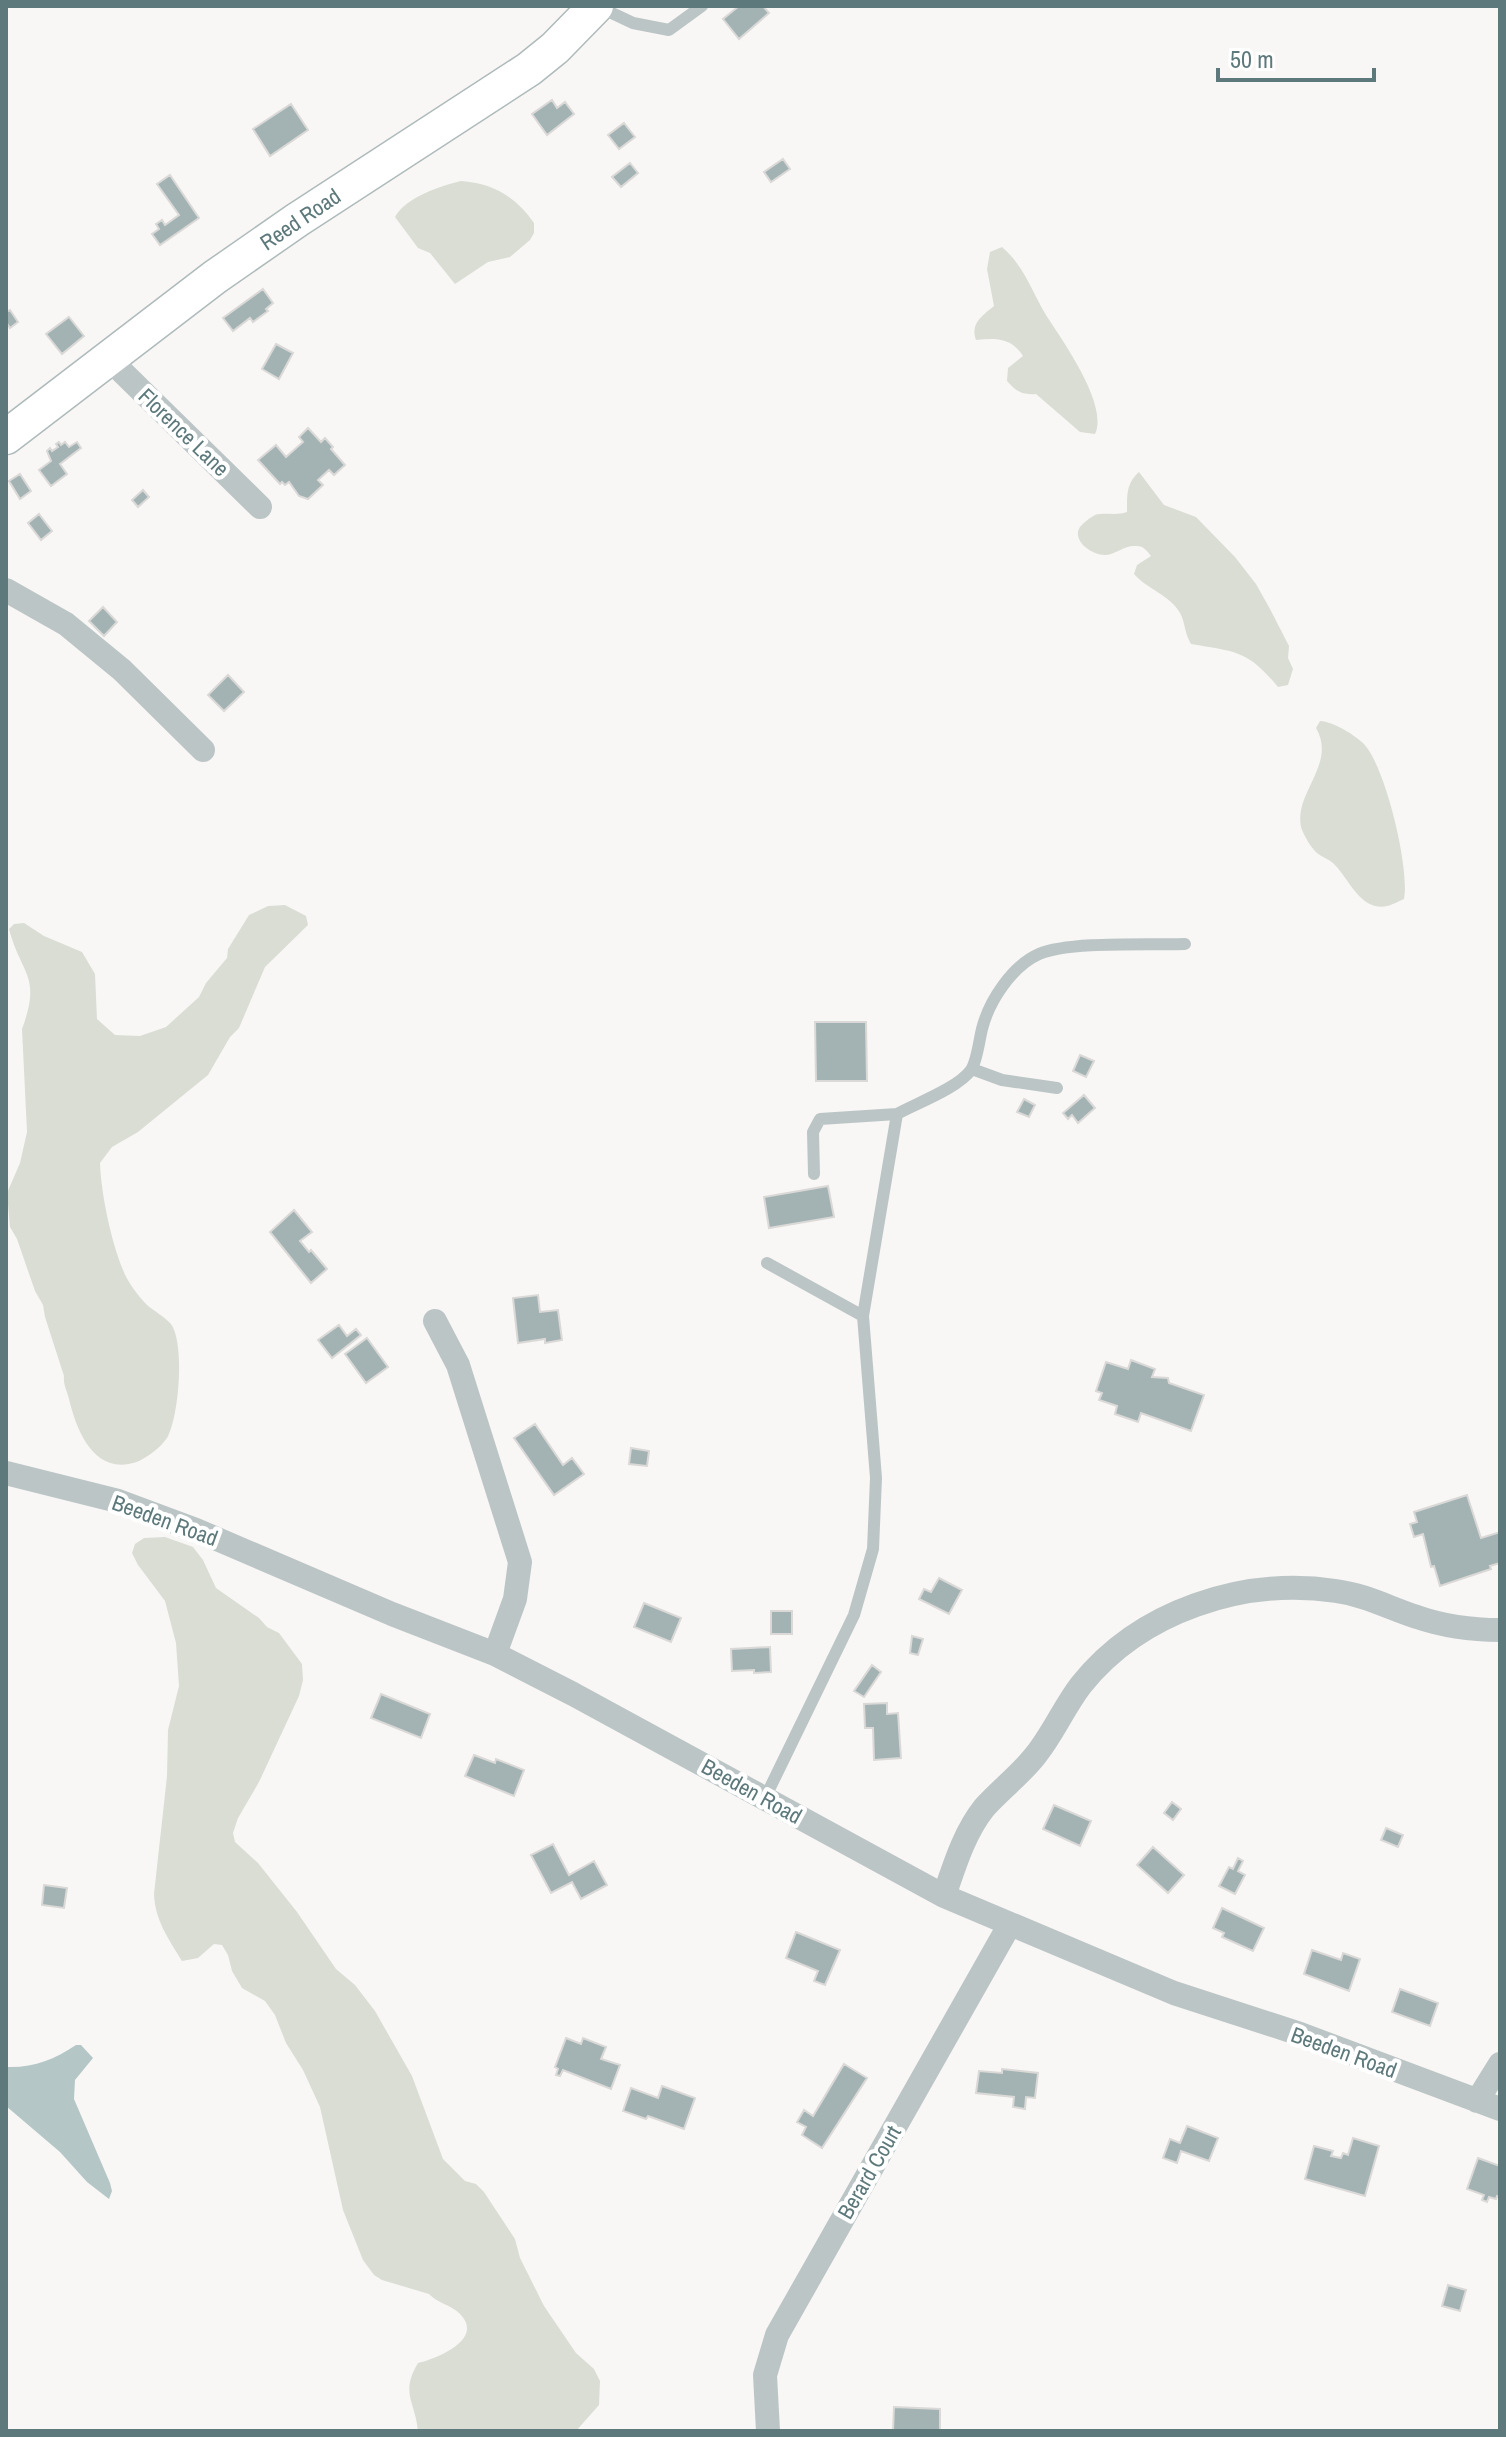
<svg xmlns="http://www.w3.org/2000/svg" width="1506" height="2437" font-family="'Archivo Narrow',sans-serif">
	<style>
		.green { fill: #daddd4 }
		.water { fill: #b4c7c6 }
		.building { fill: #a3b3b3; stroke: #dad9d7; stroke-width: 2 }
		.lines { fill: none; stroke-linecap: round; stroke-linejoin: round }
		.secondary-casing { stroke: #afbabb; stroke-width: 37 }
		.lane { stroke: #bcc5c6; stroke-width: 12 }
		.street { stroke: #bcc5c6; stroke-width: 24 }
		.secondary { stroke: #fff; stroke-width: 34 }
		.labels { text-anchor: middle; stroke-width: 8; stroke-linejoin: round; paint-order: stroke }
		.street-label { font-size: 22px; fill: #5e797b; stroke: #fff }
	</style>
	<rect width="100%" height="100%" fill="#f8f7f5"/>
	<path class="green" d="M461,181C493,183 516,197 534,223V233L530,240L510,257L488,262L455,284L430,253L418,248L395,217C405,198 440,186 461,181Z
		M1002,247C1025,267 1031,290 1046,315C1062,340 1109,405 1095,434L1080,432L1036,394C1022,395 1017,392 1007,381L1008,368L1023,356C1011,337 995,338 976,340C970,323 982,316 994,306L987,269L990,252Z
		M1139,472L1164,505L1196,517L1235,557L1256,584L1270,609L1289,646L1288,658L1293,669L1288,685L1278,687C1247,650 1237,652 1191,644C1184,632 1185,621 1180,613C1170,595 1147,589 1134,574L1137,565L1151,556C1147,551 1144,546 1136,546C1125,545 1116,554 1106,555C1093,556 1071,541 1080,527C1083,523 1091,517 1095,515C1105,512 1116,516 1127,512C1127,496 1126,483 1139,472Z
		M1320,721C1334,722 1353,734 1363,743C1385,764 1410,869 1404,899C1395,903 1386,909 1375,906C1356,901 1346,875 1333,863C1328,859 1322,857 1317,853C1311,848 1303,834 1301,827C1294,792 1337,764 1316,728Z
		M285,905L306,916L308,925L265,967L239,1028L230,1037L208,1075L138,1132L112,1147L100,1163C101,1193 111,1241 123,1270C127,1281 138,1296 147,1305C154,1311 165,1317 171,1324C185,1343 179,1417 167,1438C161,1447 149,1456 139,1461C96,1478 77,1433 69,1399C67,1391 63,1384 64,1376L45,1317L43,1305L35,1291L17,1239L10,1227L7,1193L20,1163L27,1132L22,1029C42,975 21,975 9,929L14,924L24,923L44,936L82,952L95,974L97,1019L115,1035L140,1036L166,1027L199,997L206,983L227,958L228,949L249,915L268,906Z
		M165,1537L193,1547L203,1560L216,1588L259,1618L267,1627L279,1633L302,1664L303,1680L299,1696L259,1782L238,1818L233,1833L235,1842L258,1863L297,1912L336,1969L355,1985L375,2011L412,2076L443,2159L465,2181L476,2184L484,2192L515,2239L520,2258L544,2306L576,2353L594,2369L600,2381L599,2405L576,2431H418C415,2401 400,2393 418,2363C435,2359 484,2340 461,2315C452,2305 437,2303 429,2294L382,2280L374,2275L363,2260L343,2210L320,2107L303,2070L286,2043L275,2015L265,2001L242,1988L232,1971L228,1955L222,1945L214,1944L198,1958L182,1961C168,1938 155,1920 154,1894L167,1776L168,1730L179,1686L176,1643L165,1601L138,1565L132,1553L135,1544L144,1538Z"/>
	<path class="water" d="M76,2045H81L93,2058L75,2080L74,2099L110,2183L112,2191L109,2199L87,2182L60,2152L6,2106V2067C34,2068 53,2060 76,2045Z"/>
	<path class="building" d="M739,6H763L769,13L739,39L723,19Z
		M552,100L557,108L565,102L574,114L547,135L532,114Z
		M291,104L308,130L270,156L253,129Z
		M624,123L635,137L619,149L608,135Z
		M783,159L790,169L771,182L764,172Z
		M630,163L638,173L621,187L612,177Z
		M170,175L199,218L160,245L152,234L159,229L156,224L162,220L165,225L179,215L157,184Z
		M263,289L273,303L266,309L268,311L253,322L250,318L233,331L223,318Z
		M10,310L18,322L10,328L6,322V312Z
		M69,317L84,336L62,354L46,334Z
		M276,344L293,353L279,379L262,369Z
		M308,428L321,442L325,438L333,447L331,449L345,465L334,475L329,470L318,480L323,485L308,499L299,496L289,482L285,485L282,482L280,484L258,460L276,445L286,457L303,442L299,437Z
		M59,442L61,445L65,442L69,447L77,442L81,448L60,464L67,474L51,486L39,470L51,461L47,451L50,448L52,451L58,447L56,444Z
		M20,474L31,491L20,499L9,481Z
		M143,490L149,497L138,507L132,500Z
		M39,514L52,531L41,540L28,523Z
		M103,607L117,622L104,636L89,621Z
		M228,675L244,692L224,711L208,695Z
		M815,1022H866L867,1081H816Z
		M1080,1055L1094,1061L1086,1077L1073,1071Z
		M1084,1095L1095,1108L1078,1123L1072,1115L1068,1119L1063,1113Z
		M1024,1099L1035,1105L1029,1117L1017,1112Z
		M828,1186L834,1217L769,1228L764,1197Z
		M294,1210L312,1232L300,1241L309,1252L311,1250L327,1269L311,1283L270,1232Z
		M538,1295L540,1312L558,1310L562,1340L545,1343V1339L518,1343L513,1298Z
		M339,1325L347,1336L356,1329L361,1335L332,1358L318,1340Z
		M367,1338L388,1367L366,1383L345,1354Z
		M1131,1360L1155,1369L1152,1377L1168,1378L1169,1383L1204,1395L1191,1431L1141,1413L1138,1422L1115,1414L1117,1406L1099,1400L1102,1393L1096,1391L1106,1362L1128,1369Z
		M535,1424L563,1465L572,1458L584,1474L554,1495L514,1438Z
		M631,1448L649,1451L647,1466L629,1464Z
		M1467,1495L1481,1538L1500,1532V1563L1490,1566L1491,1569L1440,1586L1434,1566L1431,1567L1423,1534L1414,1537L1410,1524L1417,1522L1414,1512Z
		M939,1578L962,1590L949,1614L919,1599L924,1589L931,1592Z
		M644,1603L681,1618L671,1642L634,1627Z
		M771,1611H792V1634H771Z
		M912,1636L923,1639L918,1655L910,1653Z
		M770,1647L771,1672L754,1673V1670L732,1671L731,1649Z
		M872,1665L881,1672L864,1697L854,1691Z
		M381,1694L430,1714L421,1738L371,1718Z
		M887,1703V1714L898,1713L901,1758L874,1760L873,1728H865L864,1704Z
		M474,1755L495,1763L496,1759L524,1770L514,1796L465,1776Z
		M1172,1802L1181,1809L1173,1820L1164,1813Z
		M1054,1805L1091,1821L1080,1846L1043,1829Z
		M1386,1828L1403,1835L1398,1847L1381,1840Z
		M553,1844L569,1875L594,1861L607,1885L581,1899L572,1882L551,1893L531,1855Z
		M1153,1847L1184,1875L1168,1893L1137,1865Z
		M1238,1858L1243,1861L1238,1871L1245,1875L1235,1894L1219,1886L1229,1867L1233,1869Z
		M44,1885L67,1888L64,1908L42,1905Z
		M1222,1908L1264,1928L1253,1951L1222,1937L1224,1933L1213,1928Z
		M796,1932L840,1950L825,1985L814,1981L818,1971L786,1958Z
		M1312,1950L1341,1960L1343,1953L1360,1959L1349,1991L1304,1974Z
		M1400,1989L1438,2003L1430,2026L1392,2012Z
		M566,2038L581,2044L583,2038L606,2047L601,2059L620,2065L611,2089L563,2070L560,2076L556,2075L558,2069L555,2067Z
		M844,2064L867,2078L822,2148L802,2135L806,2127L797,2122L804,2110L813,2116Z
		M1002,2069L1038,2073L1035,2098L1026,2097L1025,2109L1013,2107L1014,2097L976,2093L979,2071L1002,2073Z
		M662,2086L695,2098L684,2129L648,2116L646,2119L623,2111L631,2088L658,2098Z
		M1187,2126L1218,2138L1209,2161L1181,2151L1177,2163L1163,2158L1170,2139L1180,2143Z
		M1353,2138L1379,2146L1365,2196L1305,2179L1314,2146L1333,2151L1331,2156L1341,2158L1343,2153L1348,2155Z
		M1478,2158L1500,2166V2197L1497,2196L1496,2199L1489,2197L1487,2202L1482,2200L1484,2195L1467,2189Z
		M1448,2285L1466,2290L1460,2311L1442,2306Z
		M894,2407L940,2409V2431H893Z"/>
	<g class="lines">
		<defs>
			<path id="secondary" d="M6,437L215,277L297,220L529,69L555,48L596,6"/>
		</defs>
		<use href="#secondary" class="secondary-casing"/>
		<path class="lane" d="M597,6L633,23L669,30L702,6
			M972,1069L1002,1080L1057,1088
			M897,1114C917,1103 958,1088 971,1070C977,1061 979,1041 982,1029C989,1001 1012,966 1039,954C1069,941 1150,945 1185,944
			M814,1174L813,1132L820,1119L897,1114L863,1316
			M765,1798L854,1615L873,1549L876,1478L863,1316L767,1263"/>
		<path class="street" d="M108,358L260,507
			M6,590L66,624L122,670L203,750
			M435,1321L458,1365L520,1562L515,1599L495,1654
			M6,1473L118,1501L196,1530L392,1614L495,1654L573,1694L944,1896L1174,1993L1300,2034L1500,2109
			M944,1896C954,1867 964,1833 984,1808C1000,1790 1020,1775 1035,1756C1053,1734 1064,1707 1081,1685C1140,1611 1243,1577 1336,1591C1366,1595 1389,1608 1417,1617C1443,1626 1473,1630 1500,1630
			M1477,2101L1500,2064
			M768,2431L765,2375L777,2335L1010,1924"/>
		<use href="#secondary" class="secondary"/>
	</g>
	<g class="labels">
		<g class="street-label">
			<text transform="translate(300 219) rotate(-34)" y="8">Reed Road</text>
			<text transform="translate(184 432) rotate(44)" y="8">Florence Lane</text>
			<text transform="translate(165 1520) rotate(20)" y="8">Beeden Road</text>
			<text transform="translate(752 1791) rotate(29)" y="8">Beeden Road</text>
			<text transform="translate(1344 2052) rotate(20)" y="8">Beeden Road</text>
			<text transform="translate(869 2172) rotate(-60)" y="8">Berard Court</text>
		</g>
	</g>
	<rect width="1506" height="2437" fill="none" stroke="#5e797b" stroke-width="16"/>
	<path d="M1218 68v12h156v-12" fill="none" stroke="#5e797b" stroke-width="4"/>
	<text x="1230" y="68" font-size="24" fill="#5e797b" stroke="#ffffff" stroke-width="6" paint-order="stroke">50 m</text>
</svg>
